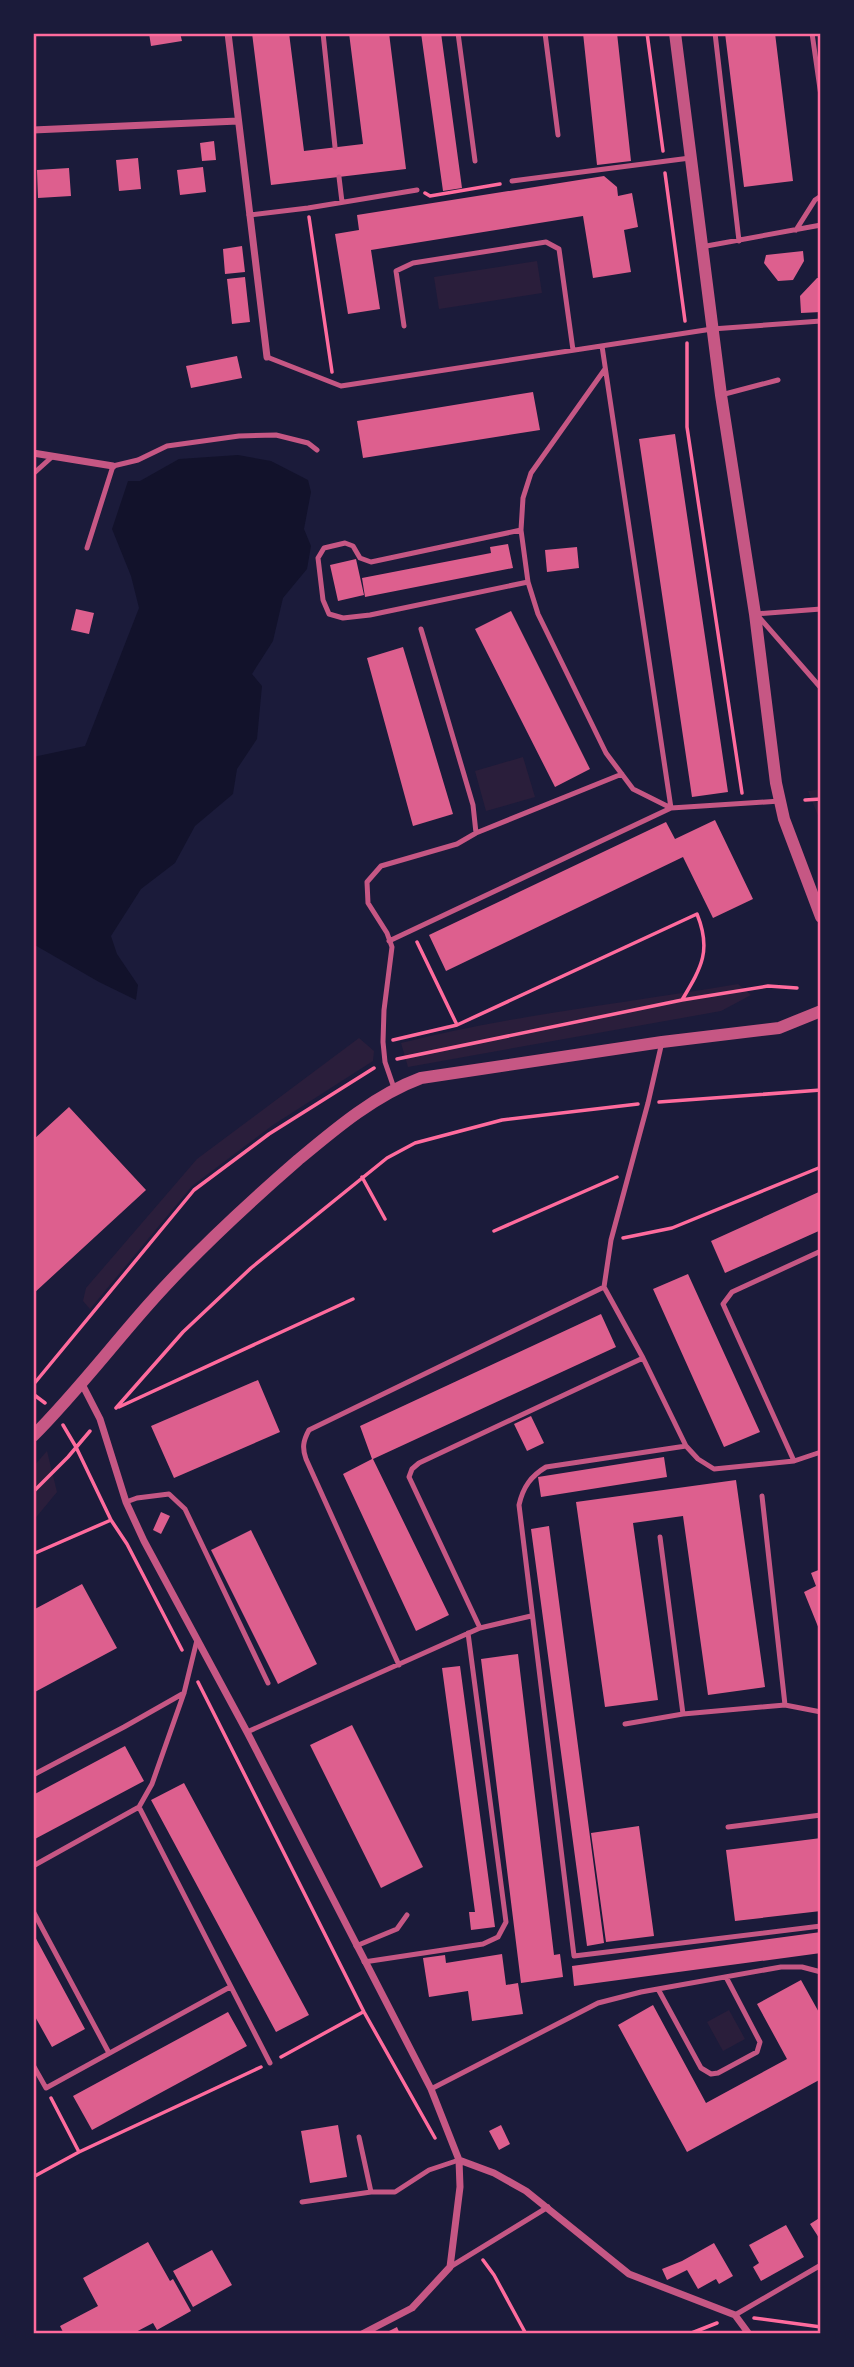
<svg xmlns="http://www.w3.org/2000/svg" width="854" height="2367" font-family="'Fira Sans Condensed',sans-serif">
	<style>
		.green { fill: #2a1e3b }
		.water { fill: #12122b }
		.building { fill: #dd5f8e }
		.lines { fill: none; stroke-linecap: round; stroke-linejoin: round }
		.path { stroke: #ff6b9d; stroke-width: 3.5 }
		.service { stroke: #c65784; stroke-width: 5 }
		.minor { stroke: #c65784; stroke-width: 7 }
		.tertiary { stroke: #c65784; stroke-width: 12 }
		.neatline { fill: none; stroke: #ff6b9d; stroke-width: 2.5 }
	</style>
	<rect width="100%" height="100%" fill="#1b1b3a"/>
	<path class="green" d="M537,261L542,293L439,309L434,277Z
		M523,757L535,797L486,811L475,771Z
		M821,789V823L808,791Z
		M738,984L751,995L721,1011L408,1067L401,1043C512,1015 626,1003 738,984Z
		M359,1038L374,1051L373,1061L273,1125L192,1186L90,1309L83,1301L86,1288L197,1159Z
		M47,1451L57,1492L33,1521V1467Z
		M729,2010L745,2039L723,2051L707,2022Z"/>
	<path class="water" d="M238,455L271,461L308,480L311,492L304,529L311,546L307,569L283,598L273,641L252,674L262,686L257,739L237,769L233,794L195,826L175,863L141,889L111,936L117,954L138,985L136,1000L99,982L33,944V757L85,746L139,608L131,576L112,529L128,481H140L179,459Z"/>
	<path class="building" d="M149,33H180L182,41L151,46Z
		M252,33H289L304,151L363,144L349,33H389L406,169L271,185Z
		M421,33H441L462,188L443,191Z
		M583,33H617L631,161L597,165Z
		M725,33H775L793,181L744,187Z
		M214,141L216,160L202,161L200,143Z
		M138,158L141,189L119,191L116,160Z
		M203,167L206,192L180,195L177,170Z
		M69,168L71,196L38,198L37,170Z
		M604,176L617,187L618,196L632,193L638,227L624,230L631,272L593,278L583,216L371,250L380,309L348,314L335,234L359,230L357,215Z
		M242,246L245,272L225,274L223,249Z
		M803,251L804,261L793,280L778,281L764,263L766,255Z
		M245,277L250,322L232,324L227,279Z
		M817,278H821V312L801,313L800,296Z
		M237,356L242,378L191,388L186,366Z
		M533,392L540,430L363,458L357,421Z
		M675,434L728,792L692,797L639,439Z
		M508,544L513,568L365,597L362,578L491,553L490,547Z
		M577,547L579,568L547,572L545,550Z
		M356,559L364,595L338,601L330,565Z
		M76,609L94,613L89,634L71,630Z
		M511,611L590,769L555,787L475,629Z
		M403,647L453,814L413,826L367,658Z
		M715,820L753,899L713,918L683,857L446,971L429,935L666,822L675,839Z
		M69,1107L146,1190L33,1294V1140Z
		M821,1191V1230L725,1273L711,1241Z
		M688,1274L760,1432L724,1447L653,1289Z
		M601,1314L616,1347L373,1459L449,1615L416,1631L343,1474L372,1459L360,1426Z
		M258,1380L280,1432L174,1478L151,1426Z
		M531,1416L544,1443L527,1451L514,1424Z
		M664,1457L667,1477L541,1497L538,1477Z
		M736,1480L765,1687L708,1695L683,1516L633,1523L658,1700L605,1707L576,1502Z
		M161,1512L170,1516L161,1534L153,1530Z
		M549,1526L604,1943L587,1946L531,1529Z
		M251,1530L317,1664L278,1684L211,1550Z
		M821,1569V1634L804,1592L816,1586L811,1573Z
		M82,1584L117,1648L33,1693V1610Z
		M518,1654L554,1955L560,1954L563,1977L521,1983L481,1659Z
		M460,1666L495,1927L471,1930L469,1912H475L442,1668Z
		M352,1725L423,1867L381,1888L310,1745Z
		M125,1746L144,1781L33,1840V1795Z
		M184,1783L309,2015L276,2032L151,1800Z
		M639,1826L654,1936L606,1942L591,1833Z
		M821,1838V1911L735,1921L726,1850Z
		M821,1932V1953L574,1986L572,1966Z
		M33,1933L85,2029L52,2047L33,2013Z
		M502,1954L506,1985L518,1983L523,2014L472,2021L468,1991L429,1997L423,1958L445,1955L446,1963Z
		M801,1980L821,2016V2079L687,2152L618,2025L653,2005L706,2103L787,2059L757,2004Z
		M228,2012L247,2046L92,2130L73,2096Z
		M338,2125L347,2177L310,2183L301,2131Z
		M501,2125L510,2144L499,2150L489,2131Z
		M821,2217V2241L810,2224Z
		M786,2225L804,2257L761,2281L753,2267L759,2263L749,2245Z
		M148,2242L170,2281L173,2279L191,2311L157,2330L153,2323L132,2334H64L60,2326L98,2306L83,2278Z
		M714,2243L733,2276L719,2284L716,2279L698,2289L687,2270L667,2280L662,2269L682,2261Z
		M212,2250L232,2285L193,2307L173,2271Z
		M397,2327L400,2334H383Z"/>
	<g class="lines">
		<path class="path" d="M647,33L663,151
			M665,173L685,321
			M425,193L430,196L500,184
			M309,217L332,372
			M687,343V427L742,793
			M805,800L821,799
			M417,942L457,1025
			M682,1000L768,986L797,988
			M393,1040L457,1025L697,914C712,951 701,968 682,1000L397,1059
			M659,1102L821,1090
			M362,1177L385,1219
			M494,1231L617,1177
			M623,1238L672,1228L821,1167
			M33,1385L194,1190L269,1134L374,1068
			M33,1394L45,1403
			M119,1407L353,1299
			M116,1408L183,1332L251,1268L387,1158L415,1143L502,1120L638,1104
			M63,1425L76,1447L111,1520L127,1544L182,1650
			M33,1492L68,1457L90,1431
			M33,1554L111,1520
			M198,1682L364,2012L435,2138
			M281,2057L363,2012
			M51,2098L79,2152
			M33,2177L79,2152L261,2067
			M483,2260L494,2275L526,2334
			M754,2318L821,2327
			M689,2334L717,2323"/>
		<path class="service" d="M323,33L335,147
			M458,33L475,161
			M545,33L558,135
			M715,33L739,241
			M812,33L821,96
			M339,177L342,202
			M512,181L690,158
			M249,215L308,208L417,190
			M796,230L815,200L821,196
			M701,247L821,225
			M404,326L396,271L413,263L546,242L559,249L573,350
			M602,346L671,808
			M267,357L341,386L712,329L821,321
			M605,369L531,473L523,498L521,530L528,582L538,614L606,753L633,789L671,808
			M721,395L778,380
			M33,474L53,456
			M521,530L371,562L360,558L353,546L345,543L324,548L318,558L323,600L329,614L343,618L370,615L528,582
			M87,548L113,466L138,460L167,446L239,436L276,435L308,443L317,450
			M755,614L821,609
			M758,616L821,688
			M476,833L622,774
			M389,941L671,808L780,801
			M662,1042L648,1103L611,1240L604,1287L643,1358L686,1446L698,1459L714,1469L794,1461L821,1452
			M394,1088L385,1062L383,1042L384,1010L392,947L387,933L368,903L367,882L381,866L457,844L476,833L473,805L421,629
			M686,1446L546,1467C531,1476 523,1487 519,1505L574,1956L821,1926
			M794,1461L723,1304L732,1292L821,1251
			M762,1496L785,1705
			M126,1502L137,1498L169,1494L185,1509L268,1683
			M660,1537L683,1714
			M480,1628L531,1616
			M399,1665L306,1459C302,1448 303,1441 309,1430L604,1287
			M625,1724L683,1714L785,1705L821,1712
			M247,1732L480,1628L409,1477L412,1469L419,1463L643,1358
			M33,1775L124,1727L184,1693
			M139,1807L270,2063
			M728,1827L821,1815
			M33,1866L139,1807L152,1784L184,1693L197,1640
			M33,1911L109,2053
			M356,1946L397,1929L407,1915
			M364,1962L483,1944L498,1937L506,1922L468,1633
			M658,1989L701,2068L711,2074L718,2073L757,2052L760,2042L726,1977
			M33,2065L46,2088L230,1987
			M431,2089L598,2003L641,1992L781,1967H802L821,1972
			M359,2137L371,2192
			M302,2202L371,2192H395L429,2170L459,2160
			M450,2267L548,2207
			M735,2315L821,2265"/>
		<path class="minor" d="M228,33L267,357
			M33,130L238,121
			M33,453L113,466
			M82,1384L100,1419L126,1502L144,1541L247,1732L431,2089L459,2160L460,2187L450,2267L412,2308L362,2334
			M459,2160L494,2173L526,2191L629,2274L735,2315L749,2334"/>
		<path class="tertiary" d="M675,33L721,395L755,614L776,783L784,819L821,917
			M33,1436C74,1395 110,1348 149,1304C195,1252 245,1206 298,1160C335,1129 375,1095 421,1078L662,1042L779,1028L821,1011"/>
	</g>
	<rect width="854" height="2367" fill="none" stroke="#1b1b3a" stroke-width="70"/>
	<rect x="35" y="35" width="784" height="2297" class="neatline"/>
</svg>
